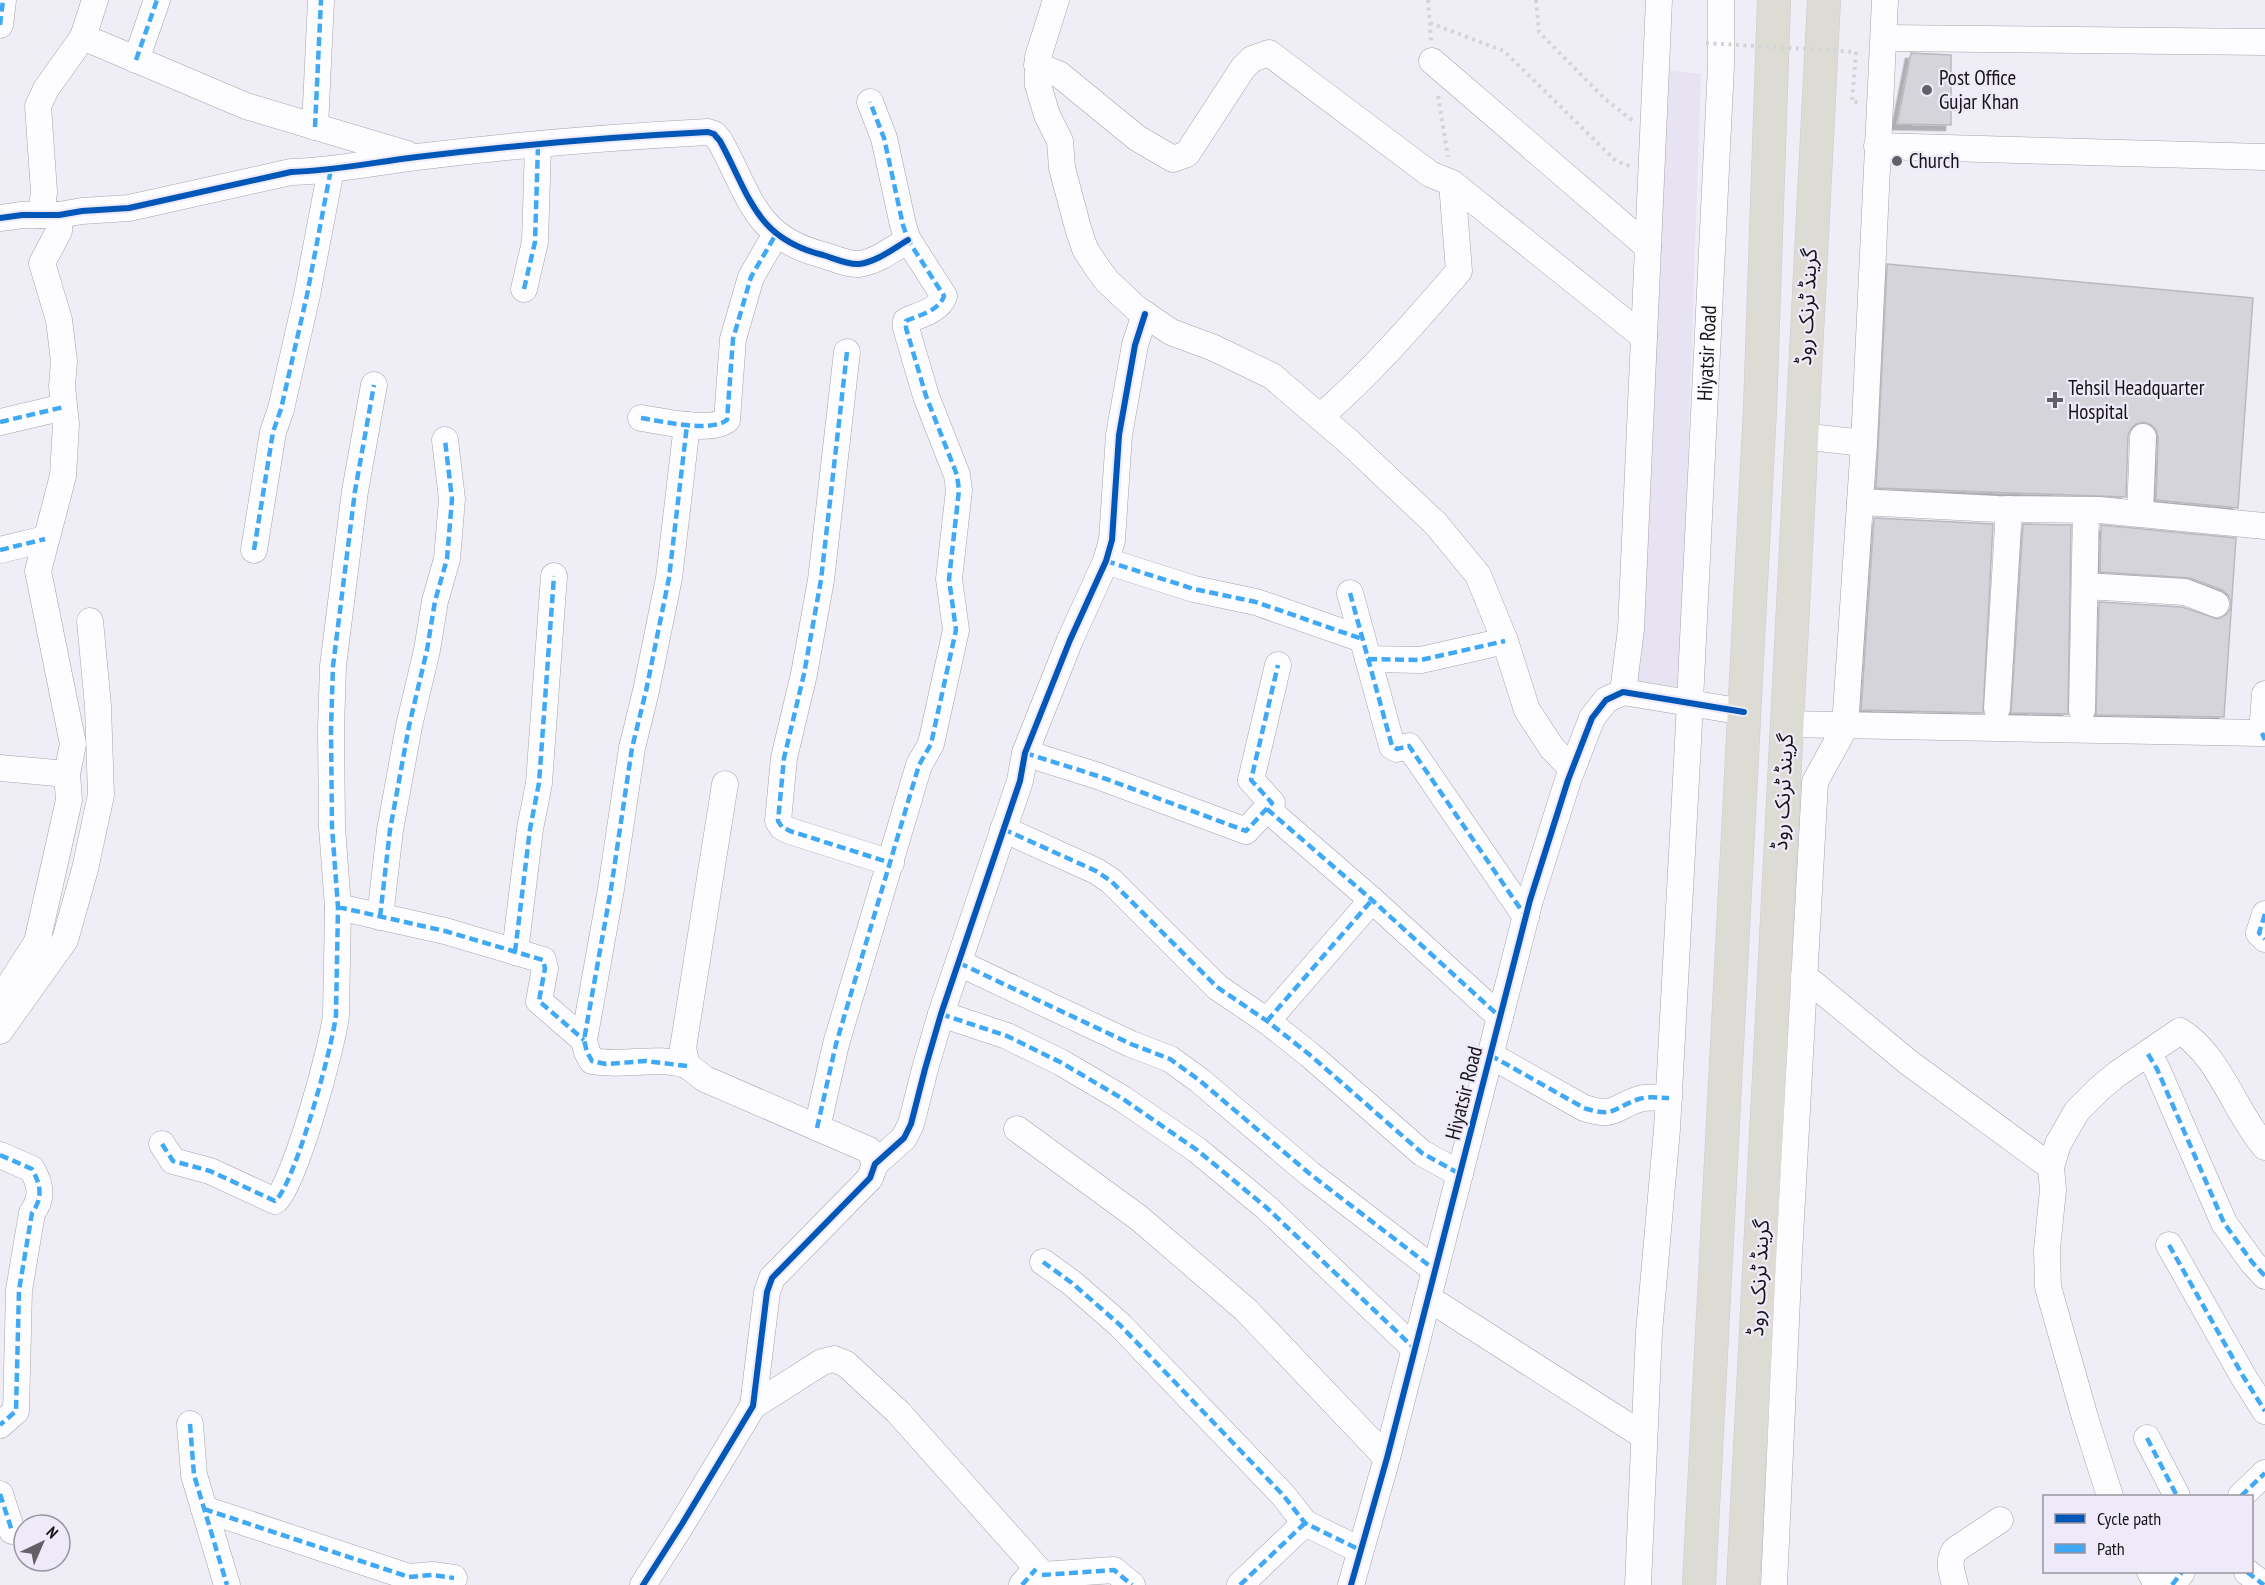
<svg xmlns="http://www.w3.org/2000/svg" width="2265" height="1585" font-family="'PT Sans Narrow','Noto Sans Arabic',sans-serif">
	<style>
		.built { fill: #e7e3f3 }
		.building { fill: #d5d4da; stroke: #bab9bf; stroke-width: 1.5; filter: url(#shadow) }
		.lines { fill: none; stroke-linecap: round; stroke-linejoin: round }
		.minor-casing { stroke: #a5a4aa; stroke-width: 27 }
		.highway-casing { stroke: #cbcace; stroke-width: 34 }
		.path { stroke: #d4d3d6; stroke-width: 4; stroke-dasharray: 3 4.5; stroke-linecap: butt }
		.minor { stroke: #fdfcfe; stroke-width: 26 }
		.highway { stroke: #dddcd4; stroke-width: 33 }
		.path-bridge { stroke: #d4d3d6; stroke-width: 4; stroke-dasharray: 3 4.5; stroke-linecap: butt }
		.quiet { stroke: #3fa9f5; stroke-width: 4.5; stroke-dasharray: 9 4.5; stroke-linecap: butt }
		.cycleway-casing { stroke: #eeeaf9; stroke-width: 10 }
		.cycleway { stroke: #0057b8; stroke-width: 6 }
		.poi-dot { fill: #636167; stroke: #eeeaf9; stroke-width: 2 }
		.labels { text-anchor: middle; stroke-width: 4.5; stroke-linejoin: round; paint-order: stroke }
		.poi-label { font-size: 21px; fill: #17151a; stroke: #eeeaf9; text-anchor: start }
		.street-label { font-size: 21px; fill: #17151a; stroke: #eeeaf9 }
	</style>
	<defs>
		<filter id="shadow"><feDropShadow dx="-5.5" dy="5.5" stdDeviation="0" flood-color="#0004"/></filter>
	</defs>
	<rect width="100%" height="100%" fill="#efeef6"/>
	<path class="built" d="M1665,70L1701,74L1680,687L1631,683Z"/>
	<path class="building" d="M1911,53L1951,55V125L1897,124Z
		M1887,264L2253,298L2238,508L2156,500L2158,437L2156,430L2151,425L2144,422L2136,424L2130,430L2128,436L2126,497L1876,488Z
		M1874,518L1993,524L1983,713L1861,710Z
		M2023,524L2071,525L2068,714L2011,713Z
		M2101,525L2236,538L2224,717L2096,715L2099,602L2182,607L2218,619L2226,615L2230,609L2231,602L2228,595L2222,590L2190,578L2100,572Z"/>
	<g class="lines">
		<defs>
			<g id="minor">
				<path d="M1056,0L1038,57V85L1047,115L1060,141L1062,168L1078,228L1085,249L1096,266L1107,281L1137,309L1171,332L1214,348L1272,376L1348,441L1436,524L1478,575L1505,641L1527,710L1552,748L1572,769"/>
				<path d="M0,25L3,0"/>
				<path d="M83,37L246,106L407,154"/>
				<path d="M1884,38L2265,42"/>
				<path d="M136,60L157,0"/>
				<path d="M1432,61L1648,247"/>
				<path d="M1037,65L1060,75L1137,138L1173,159L1187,154L1243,68L1252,59L1269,53L1430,174L1452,183L1644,337"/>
				<path d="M315,127L321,0"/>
				<path d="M1877,146L2265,157"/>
				<path d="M41,215L44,192L38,106L46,89L83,37L95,0"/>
				<path d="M0,218L22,215H59L82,211L129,208L291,172C333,171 375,162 417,157C514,145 611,137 708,132L714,134L720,141C750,196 755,238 823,255C833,258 848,265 859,264C876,262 893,249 908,240"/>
				<path d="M524,289L535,242L538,145"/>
				<path d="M847,352L821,580L804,674L784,758L778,821L782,827L790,831L891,863"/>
				<path d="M1320,417C1371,373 1415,322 1459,271L1452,183"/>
				<path d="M641,418C661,421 710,433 727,420L733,339L751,277L776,234"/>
				<path d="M0,422L64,407"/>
				<path d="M687,425L669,578L646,691L632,748L611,889L584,1040L587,1052L592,1061C622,1067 656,1056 686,1065C692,1068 699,1075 705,1079L869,1150L875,1164"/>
				<path d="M1800,436L1864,443"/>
				<path d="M1860,502L1997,509L2099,510L2265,526"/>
				<path d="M2140,514L2143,437"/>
				<path d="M0,550L45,539"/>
				<path d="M254,550L273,432L281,409L307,295L331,169"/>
				<path d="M1106,561L1194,589L1256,602L1362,639"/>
				<path d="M2085,586L2185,592L2216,604"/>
				<path d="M1350,593L1392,746L1397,749L1409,746L1526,917"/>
				<path d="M1368,659L1421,660L1505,641"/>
				<path d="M1623,692L1631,629L1659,0"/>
				<path d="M1997,708L2009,509"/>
				<path d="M2082,710L2086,510"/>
				<path d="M1786,724L2262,733L2265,694"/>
				<path d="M1025,753L1098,776L1246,831L1272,803L1251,780L1278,665"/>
				<path d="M0,768L67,774"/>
				<path d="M1267,809L1372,900L1500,1017"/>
				<path d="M1003,829L1096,871L1111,881L1217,987L1267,1021L1310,1055L1422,1153L1460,1174"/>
				<path d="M338,907L445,931L543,960L545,968L539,1001L584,1040"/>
				<path d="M2265,914L2259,933L2265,939"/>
				<path d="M380,917L390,830L409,726L427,650L435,601L447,559L452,499L445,440"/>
				<path d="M515,952L530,829L539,783L554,576"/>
				<path d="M959,963L1131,1044L1170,1059L1199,1080L1310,1174L1435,1270"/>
				<path d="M1804,976L1908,1062L2051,1167"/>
				<path d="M0,1000L37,942L69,800L67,774L73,744L38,571L63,476L66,424L62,386L64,361L59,320L42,263L59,231V215"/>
				<path d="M941,1014L1007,1036L1062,1063L1123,1099L1197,1150L1267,1208L1415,1349"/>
				<path d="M1267,1021L1372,900"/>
				<path d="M0,1031L65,940L85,869L101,795L98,706L90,621"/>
				<path d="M2148,1054L2157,1069L2224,1223L2252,1262L2265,1276"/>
				<path d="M1490,1055L1584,1108C1616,1118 1612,1108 1639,1099C1648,1096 1659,1098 1669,1098"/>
				<path d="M687,1066L683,1048L725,784"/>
				<path d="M817,1128L836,1044L919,765L931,744L956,630L949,579L959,490L957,475L926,396L906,328V321C919,315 939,311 944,296L908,240L903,225L884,138L870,102"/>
				<path d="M1017,1129L1139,1218L1246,1310L1387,1458"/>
				<path d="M162,1144L173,1161L210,1171L275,1201C294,1187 334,1042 336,1014L338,907L332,827L331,729L333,666L355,491L374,385"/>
				<path d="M0,1155L32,1169C41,1185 43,1198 32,1213L19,1290L16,1411L0,1425"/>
				<path d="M2169,1245L2243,1376L2265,1411"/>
				<path d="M1043,1262L1072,1283L1120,1325L1283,1495L1305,1523L1360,1550"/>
				<path d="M1428,1298L1644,1436"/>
				<path d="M753,1406L822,1362L834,1359L846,1364L898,1412L1052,1585"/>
				<path d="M190,1424L194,1475L227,1585"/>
				<path d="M2147,1438L2177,1496"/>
				<path d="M0,1494L12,1531"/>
				<path d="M2110,1496L2086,1421L2048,1287L2047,1249L2053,1190L2051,1167L2058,1144L2077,1111L2099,1089L2117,1074L2180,1031C2220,1056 2234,1111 2265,1147"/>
				<path d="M2241,1496L2265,1473"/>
				<path d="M204,1509L409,1577L432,1575L454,1578"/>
				<path d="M2150,1572L2157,1585"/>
				<path d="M2247,1572L2264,1585"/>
				<path d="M1042,1575L1114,1570L1132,1585"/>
				<path d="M643,1585L682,1524L753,1406L767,1292L772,1278L870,1178L875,1164L904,1138L911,1124L925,1069L941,1014L1020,781L1025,753L1070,640L1106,561L1112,540L1119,435L1135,345L1145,314"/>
				<path d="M1022,1585L1036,1569"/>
				<path d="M1240,1585L1305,1523"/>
				<path d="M1351,1585L1387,1458L1530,900L1568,780L1592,718L1606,700L1623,692L1744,712"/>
				<path id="s1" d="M1638,1585L1649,1332L1667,1129L1688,742L1721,66V0"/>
				<path d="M1774,1585L1789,1255L1815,782L1845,727L1864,443L1885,0"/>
				<path d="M1955,1585C1952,1573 1947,1561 1955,1550L2000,1520"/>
				<path d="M2172,1585L2182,1572"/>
			</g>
			<path id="highway" d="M1699,1585L1760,409L1774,0
				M1743,1585L1824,0"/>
		</defs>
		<use href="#minor" class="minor-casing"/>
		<use href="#highway" class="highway-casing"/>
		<path class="path" d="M1428,0L1431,41
			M1536,0L1539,32L1605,99L1633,121
			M1430,23L1504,51L1616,161L1630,166
			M1856,52L1852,102H1860
			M1438,96L1448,157"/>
		<use href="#minor" class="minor"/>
		<use href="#highway" class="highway"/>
		<path class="path-bridge" d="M1706,43L1856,52"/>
		<path class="quiet" d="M0,25L3,0
			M136,60L157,0
			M315,127L321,0
			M524,289L535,242L538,145
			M847,352L821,580L804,674L784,758L778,821L782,827L790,831L891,863
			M641,418C661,421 710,433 727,420L733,339L751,277L776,234
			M0,422L64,407
			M0,550L45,539
			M254,550L273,432L281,409L307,295L331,169
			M1106,561L1194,589L1256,602L1362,639
			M1350,593L1392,746L1397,749L1409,746L1526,917
			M1368,659L1421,660L1505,641
			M2262,733L2265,740
			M1025,753L1098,776L1246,831L1272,803L1251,780L1278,665
			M1267,809L1372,900L1500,1017
			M1003,829L1096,871L1111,881L1217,987L1267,1021L1310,1055L1422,1153L1460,1174
			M338,907L445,931L543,960L545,968L539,1001L584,1040
			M2265,914L2259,933L2265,939
			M380,917L390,830L409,726L427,650L435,601L447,559L452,499L445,440
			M515,952L530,829L539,783L554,576
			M959,963L1131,1044L1170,1059L1199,1080L1310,1174L1435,1270
			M941,1014L1007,1036L1062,1063L1123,1099L1197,1150L1267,1208L1415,1349
			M1267,1021L1372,900
			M2148,1054L2157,1069L2224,1223L2252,1262L2265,1276
			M1490,1055L1584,1108C1616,1118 1612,1108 1639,1099C1648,1096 1659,1098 1669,1098
			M687,1066L646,1061L606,1064L592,1061L587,1052L584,1040L611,889L632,748L646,691L669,578L687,425
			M817,1128L836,1044L919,765L931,744L956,630L949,579L959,490L957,475L926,396L906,328V321C919,315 939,311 944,296L908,240L903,225L884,138L870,102
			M162,1144L173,1161L210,1171L275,1201C294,1187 334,1042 336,1014L338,907L332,827L331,729L333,666L355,491L374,385
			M0,1155L32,1169C41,1185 43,1198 32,1213L19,1290L16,1411L0,1425
			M2169,1245L2243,1376L2265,1411
			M1043,1262L1072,1283L1120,1325L1283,1495L1305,1523L1360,1550
			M190,1424L194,1475L227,1585
			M2147,1438L2177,1496
			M0,1494L12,1531
			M2241,1496L2265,1473
			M204,1509L409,1577L432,1575L454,1578
			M2247,1572L2264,1585
			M1042,1575L1114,1570L1132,1585
			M1022,1585L1036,1569
			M1240,1585L1305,1523
			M2172,1585L2182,1572"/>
		<defs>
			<path id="cycleway" d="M0,218L22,215H59L82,211L129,208L291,172C333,171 375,162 417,157C514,145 611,137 708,132L714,134L720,141C750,196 755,238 823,255C833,258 848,265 859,264C876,262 893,249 908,240
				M643,1585L682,1524L753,1406L767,1292L772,1278L870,1178L875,1164L904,1138L911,1124L925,1069L941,1014L1020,781L1025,753L1070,640L1106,561L1112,540L1119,435L1135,345L1145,314
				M1351,1585L1387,1458L1530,900L1568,780L1592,718L1606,700L1623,692L1744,712"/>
		</defs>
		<use href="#cycleway" class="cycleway-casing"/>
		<use href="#cycleway" class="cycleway"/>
	</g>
	<g class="poi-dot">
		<circle cx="1927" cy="90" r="6"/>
		<circle cx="1897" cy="161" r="6"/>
		<path d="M2052 391h6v6h6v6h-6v6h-6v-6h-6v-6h6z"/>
	</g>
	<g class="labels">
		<g class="poi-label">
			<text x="1939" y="85">Post Office<tspan x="1939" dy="24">Gujar Khan</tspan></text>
			<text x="1909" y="168">Church</text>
			<text x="2068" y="395">Tehsil Headquarter<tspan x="2068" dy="24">Hospital</tspan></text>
		</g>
		<g class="street-label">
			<text transform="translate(1807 307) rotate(-87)" y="7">گرینڈ ٹرنک روڈ</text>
			<text dy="7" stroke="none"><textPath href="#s1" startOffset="1234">Hiyatsir Road</textPath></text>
			<text transform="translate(1783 792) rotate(-87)" y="7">گرینڈ ٹرنک روڈ</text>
			<text transform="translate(1464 1093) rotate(-76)" y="7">Hiyatsir Road</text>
			<text transform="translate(1759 1278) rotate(-87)" y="7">گرینڈ ٹرنک روڈ</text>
		</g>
	</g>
	<rect x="2043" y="1495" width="210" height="78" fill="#eeeaf9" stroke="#9895a0" stroke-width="1.5"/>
	<rect x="2055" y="1514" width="30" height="9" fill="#0057b8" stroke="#9895a0" stroke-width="1.5"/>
	<text x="2097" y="1525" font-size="18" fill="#17151a">Cycle path</text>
	<rect x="2055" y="1544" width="30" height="9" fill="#3fa9f5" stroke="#9895a0" stroke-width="1.5"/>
	<text x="2097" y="1555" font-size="18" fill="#17151a">Path</text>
	<g transform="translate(42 1543) rotate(44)"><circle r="28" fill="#eeeaf9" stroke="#9895a0" stroke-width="1.5"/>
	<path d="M0-4.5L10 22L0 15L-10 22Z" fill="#636167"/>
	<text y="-9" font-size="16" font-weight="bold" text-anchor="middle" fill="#17151a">N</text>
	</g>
</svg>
